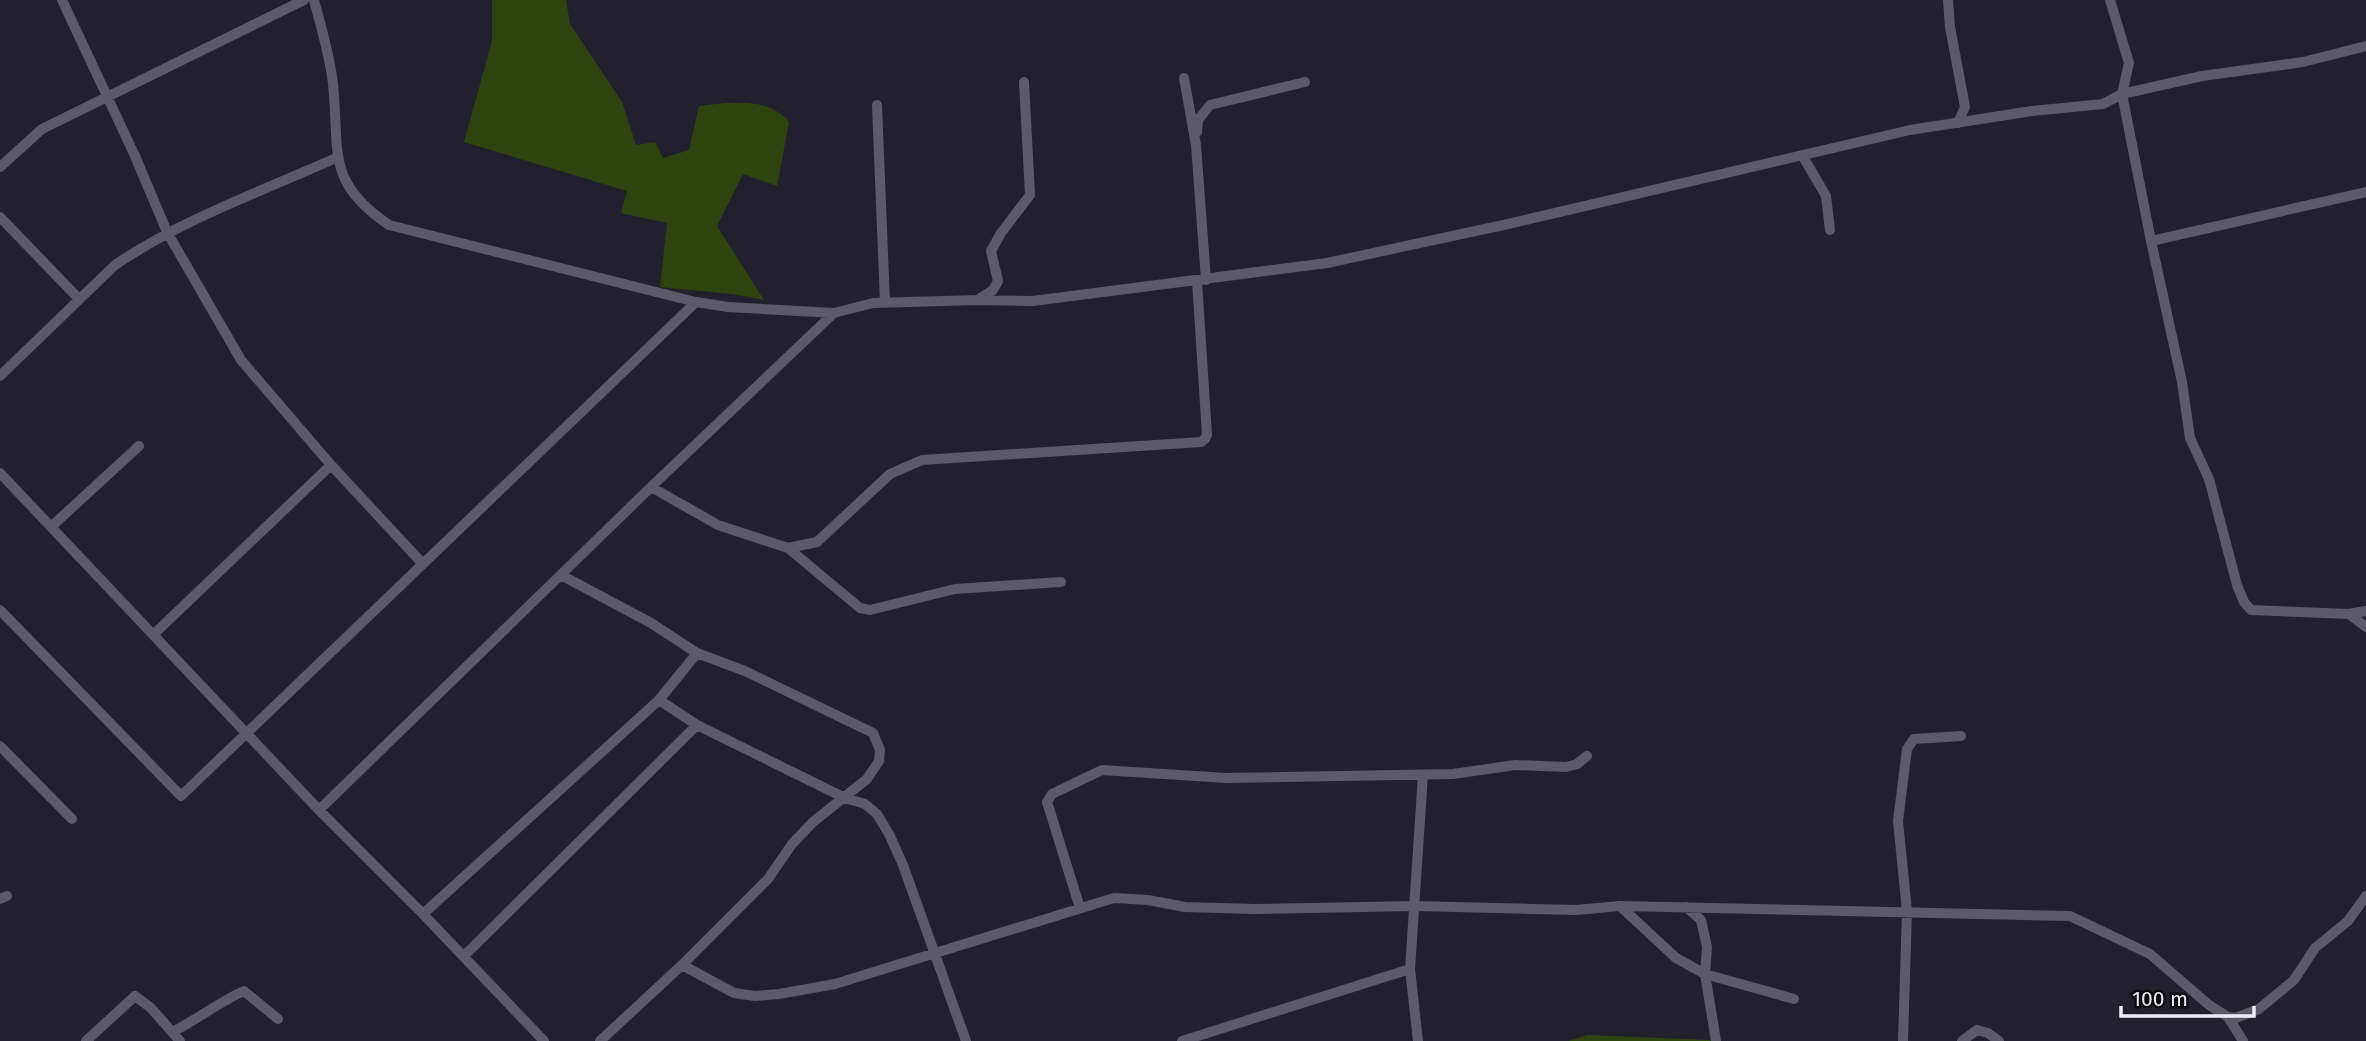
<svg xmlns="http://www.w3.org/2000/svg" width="2366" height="1041" font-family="'Fira Sans',sans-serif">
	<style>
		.green { fill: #2f4310 }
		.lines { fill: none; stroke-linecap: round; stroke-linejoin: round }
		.minor { stroke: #5c5a67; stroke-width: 10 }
	</style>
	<rect width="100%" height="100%" fill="#22202c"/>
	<path class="green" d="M492,0H566L570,24L622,102L636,145L655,142L663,158L689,150L699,106C728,103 769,96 789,122L777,186L743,174L717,226L764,300L732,294L660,287L667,223L621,213L627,191L464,142L492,41Z
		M1588,1035L1710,1040V1041H1568Z"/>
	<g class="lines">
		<path class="minor" d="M62,0L135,156L167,232L241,360L331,465L422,563
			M314,0C321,27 330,56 333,84C340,151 325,182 389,225L696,302L728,307L834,313L873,303L979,300L1033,301L1327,263L1508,224L1910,130L2032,111L2103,104L2122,94L2202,76L2303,62L2366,46
			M1948,0L1950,27L1965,107L1958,123
			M2110,0L2129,63L2122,94L2151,241L2182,382L2190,438L2209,479L2237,585L2244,602L2251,610L2349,614L2366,611
			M1184,78L1196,145L1206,280
			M877,105L885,303
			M1197,132L1198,120L1210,105L1305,82
			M1802,155L1826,196L1830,230
			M0,167L42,129L304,0
			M0,217L79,299
			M2151,241L2366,192
			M979,299L993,290L998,281L991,251L1001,233L1030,195L1024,82
			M0,376L115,265C183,219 262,191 336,158
			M0,473L319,810L423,914L544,1041
			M651,487L718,525L788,548L817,542L890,474L922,460L1201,442L1205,439L1207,435L1197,281
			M52,526L139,446
			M788,548L860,608L870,610L955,589L1061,582
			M561,575L651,623L697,653L745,671L873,733L880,750L879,761L867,779L813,822L792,844L768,879L682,965L600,1041
			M0,610L181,796L696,302
			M2349,614L2366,627
			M154,634L331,465
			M659,700L697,725L845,798L865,804L877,814L889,834L903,865L966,1041
			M0,746L72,819
			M319,810L651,487L834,313
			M0,899L7,896
			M1620,906L1676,958L1705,974L1794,999
			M1686,907L1701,920L1707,947L1705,974L1716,1041
			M1080,908L1047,802L1052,794L1102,770L1226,778L1453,774L1515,765L1566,767L1577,764L1587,756
			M423,914L659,700L697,653
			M464,956L697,725
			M682,965L734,993L755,996L779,994L835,984L1114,898L1148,900L1185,907L1254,909L1415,906L1576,910L1620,906L2070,916L2150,954L2209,1005L2228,1017L2236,1018L2259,1009L2294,980L2315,948L2348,921L2366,896
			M2228,1017L2243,1041
			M172,1032C198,1019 219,1002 244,991L278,1019
			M86,1041L135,996L151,1008L180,1041
			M1182,1041L1410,969
			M1418,1041L1410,969L1423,775
			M1903,1041L1907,911L1898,821L1907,749L1914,739L1961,736
			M1962,1041L1977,1030L1988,1033L1999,1041"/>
	</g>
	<path d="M2121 1006v10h133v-10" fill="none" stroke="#edecf4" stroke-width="3.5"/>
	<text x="2132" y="1006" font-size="21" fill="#edecf4" stroke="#0c0b10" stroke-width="5" paint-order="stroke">100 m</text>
</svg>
